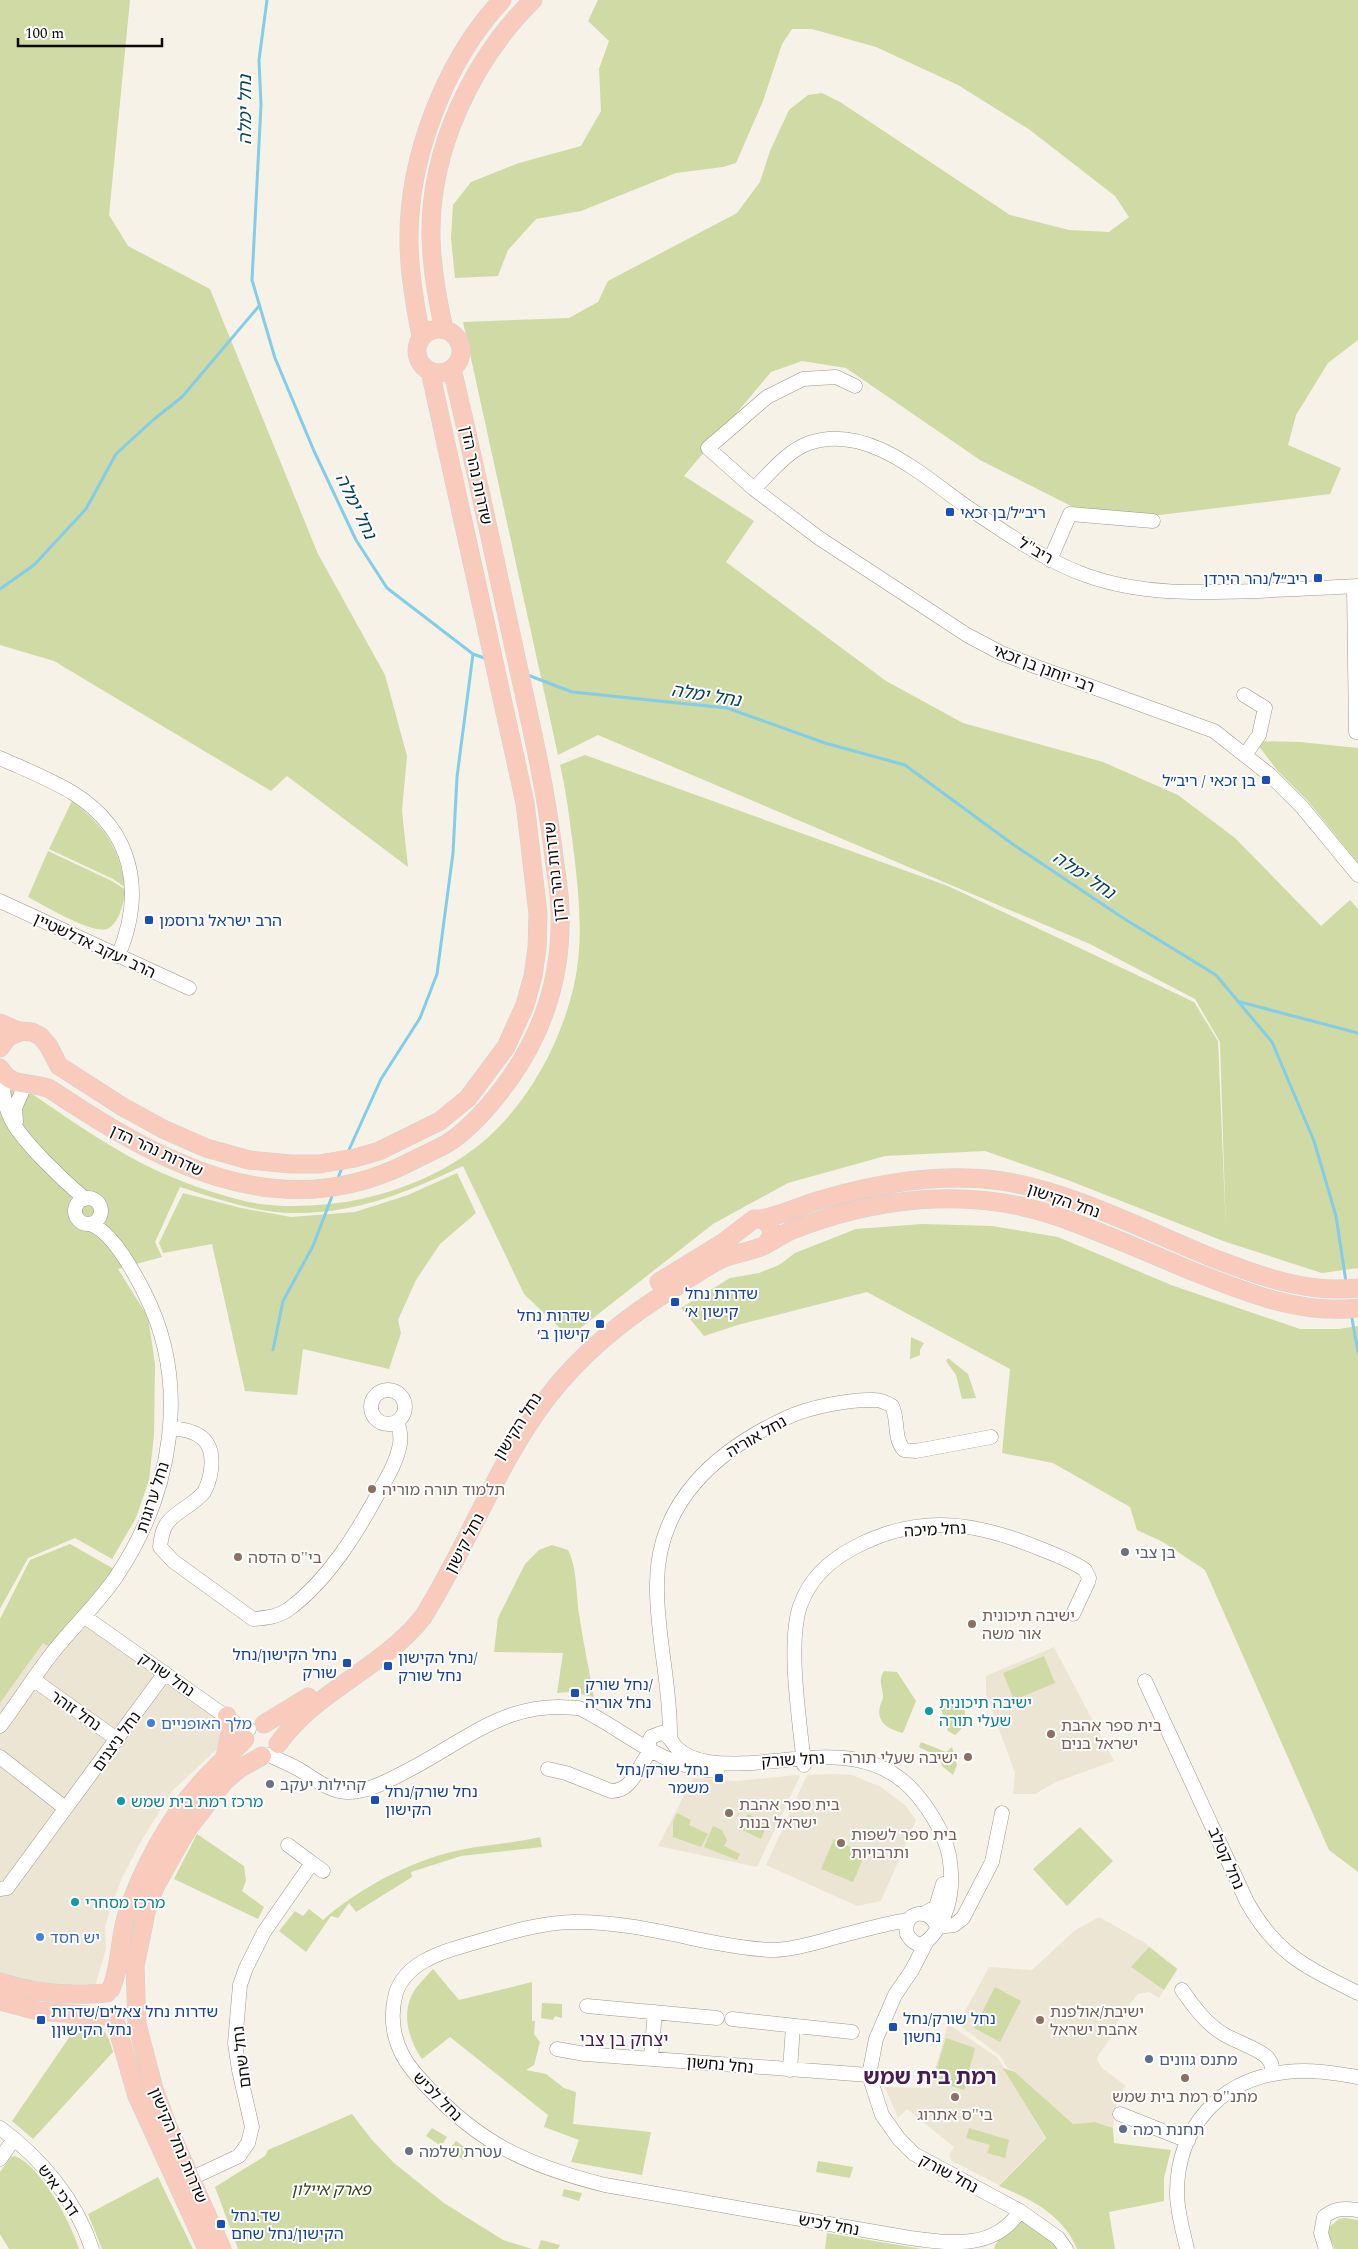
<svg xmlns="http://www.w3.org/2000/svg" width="1358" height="2249" font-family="Spectral,'Noto Sans Hebrew',serif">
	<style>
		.built { fill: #ece5d3 }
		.green { fill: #cfdaa5 }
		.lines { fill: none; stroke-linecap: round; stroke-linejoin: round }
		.stream { stroke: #83cde8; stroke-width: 3 }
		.minor-casing { stroke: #9c988d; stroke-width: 15 }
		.major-casing { stroke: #d3d3d3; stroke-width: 19 }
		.minor { stroke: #fff; stroke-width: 14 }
		.major { stroke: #f8cbbc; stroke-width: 18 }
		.transit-dot { fill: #1a4fb4; stroke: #fff; stroke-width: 2 }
		.education-dot { fill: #8d6e63; stroke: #fff; stroke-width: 2 }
		.worship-dot { fill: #6b7280; stroke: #fff; stroke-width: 2 }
		.culture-dot { fill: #0f9aa8; stroke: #fff; stroke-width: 2 }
		.shop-dot { fill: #3f7fe0; stroke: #fff; stroke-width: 2 }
		.service-dot { fill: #5c6f8a; stroke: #fff; stroke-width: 2 }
		.labels { text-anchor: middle; stroke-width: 4; stroke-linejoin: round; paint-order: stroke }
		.street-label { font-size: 16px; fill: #0d0b08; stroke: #fff }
		.transit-label { font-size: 16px; fill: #164399; stroke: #fff; text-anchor: start }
		.education-label { font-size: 16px; fill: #785e54; stroke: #fff; text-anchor: start }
		.worship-label { font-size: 16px; fill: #5b616d; stroke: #fff; text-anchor: start }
		.culture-label { font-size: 16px; fill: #0d838f; stroke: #fff; text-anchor: start }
		.shop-label { font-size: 16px; fill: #366cbe; stroke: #fff; text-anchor: start }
		.service-label { font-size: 16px; fill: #4e5e75; stroke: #fff; text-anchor: start }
		.park-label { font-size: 16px; font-style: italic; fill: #3d4416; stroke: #fff }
		.water-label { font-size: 18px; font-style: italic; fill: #004356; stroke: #fff }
		.neighbourhood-label { font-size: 18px; fill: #471c4f; stroke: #fff }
		.district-label { font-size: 21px; font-weight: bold; fill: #471c4f; stroke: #fff }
	</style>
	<rect width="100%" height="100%" fill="#f6f2e7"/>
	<path class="built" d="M86,1623L228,1723L219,1747L172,1791L140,1843L122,1878L110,1910L105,1928L106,1949L95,1986L81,1989L0,1976V1703L43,1642Z
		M1054,1647L1114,1761L1056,1782L1035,1794H1013L1015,1773L986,1694V1676Z
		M834,1774L852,1775L881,1787L905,1805L916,1820L881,1901L857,1906L766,1865L807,1775Z
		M797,1775L800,1776L757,1867L658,1846L693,1778L735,1781Z
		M1099,1917L1145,1943L1178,1969L1159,1998L1149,1992L1138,1994L1120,2016L1112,2036L1098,2056L1097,2059L1101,2067L1126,2086L1118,2095L1113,2128L1095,2122L1073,2124L1016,2073L1008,2068L999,2055L958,2024L989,1967L1032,1970L1074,1931Z
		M948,2024L998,2058L1045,2138L999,2185L952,2161L949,2155L954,2147L907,2109L898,2118L885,2087L930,2088Z"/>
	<path class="green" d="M0,0H130L109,215L128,246L210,289L318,554L385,675L407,756L402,811L408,867L287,776L271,791L54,661L0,645Z
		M598,0H1358V340L1328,363L1296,415L1288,445L1341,468L1330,494L1136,518L1089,515L980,460L846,368L802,361L771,372L684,476L754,521L726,562L886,681L963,723L1103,762L1178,795L1235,838L1321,926L1350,900L1358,909V1268L1322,1273L1226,1242L1065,1179L985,1151L885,1156L788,1183L713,1224L569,1337L524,1294L463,1166C407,1192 359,1213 296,1213C259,1214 215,1198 180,1187L155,1242L162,1257L118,1269L148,1317L155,1364L154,1435L149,1480L136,1518L112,1559L75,1538L28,1558L0,1609V1072C43,1101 85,1132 130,1157C166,1177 205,1191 244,1201C272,1207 300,1207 329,1204C372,1200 424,1183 461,1158C519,1121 559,1051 574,985C584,941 579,897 574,853C570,824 567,794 560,765L585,755L948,886L1194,1002L1218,1041L1226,1231L1220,1042L1195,999L1090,944L598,735L558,755L463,322L569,318L598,302L608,281L737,213L760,182L770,151L789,110L808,95L822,93L840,102L1010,215L1069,230L1109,232L1129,217L1115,196L1030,130L958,85L876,47L812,29H792L782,44L763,101L736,163L723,167L676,173L581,211L536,219L508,250L498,276L455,278L451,238L453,205L471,182L519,163L581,146L601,111L599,69L609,41L588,21Z
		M1255,741L1300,742L1358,748V863L1308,801L1277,770Z
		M72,801C105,827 118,845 126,888L113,879L49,849Z
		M48,851L112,881L126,890C123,902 121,920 109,928C95,937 42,904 28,897Z
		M457,1173L476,1213L440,1244L416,1280L398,1320L401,1333L389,1369L303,1349L297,1395L245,1391L212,1244L163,1253L159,1243L183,1193L241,1208L291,1217L355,1212L408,1195Z
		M922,1224L992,1226L1058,1237L1171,1285L1300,1329H1339L1358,1326V1872L1329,1850L1205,1570L1163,1542L1137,1530L1130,1507L1053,1463L1002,1453L1010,1369L867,1292L741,1324L704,1336L681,1308L730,1278L759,1273L779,1265L795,1253L856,1229Z
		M911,1337L924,1343L920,1350V1355L910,1359Z
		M948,1358L968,1374L976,1398L962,1399L956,1375L946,1361Z
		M70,1544L114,1569L50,1647L43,1643L0,1703V1619L30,1560Z
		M552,1545L568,1550C577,1567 576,1593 579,1614C583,1642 589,1669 594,1697L570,1692L557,1693L563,1653L494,1652L498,1618L525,1564L539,1550Z
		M1044,1656L1055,1683L1014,1700L1003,1673Z
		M884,1671L897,1672L916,1701L903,1733C889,1729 876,1723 880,1706C881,1702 884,1699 883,1695C882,1685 878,1680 884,1671Z
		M946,1702L964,1706C966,1720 966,1726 955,1735L948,1731L941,1709Z
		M921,1742L946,1752L952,1747L957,1765L953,1775L942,1766L939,1757L919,1747Z
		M677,1813L691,1820L689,1825L708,1834L701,1847L673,1837V1822Z
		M748,1814L768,1823L761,1839L740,1829Z
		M713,1826L722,1830L727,1840L724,1846L740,1854L737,1860L704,1847Z
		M1080,1827L1113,1861L1067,1906L1033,1869Z
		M197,1834L244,1866L246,1881L242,1891L264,1907L258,1919L174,1879Z
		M540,1837L542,1847L461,1856L411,1872L412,1877L356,1912L349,1903L338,1918L331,1916L306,1952L279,1931L295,1911L303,1916L309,1909L323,1920C360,1887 416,1858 465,1849C490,1844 515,1843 540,1837Z
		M834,1839L865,1854L853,1882L821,1869Z
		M1149,1947L1177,1969L1164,1990L1131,1967Z
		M433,1969L459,2000L532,1982V2021H535L534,2034L540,2042L534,2065L526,2070L546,2074L564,2088L576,2092L573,2124L651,2132L642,2175L571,2162L579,2140L544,2127L548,2115L450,2037L422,2059C410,2042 402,2018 411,1997C415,1987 426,1977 433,1969Z
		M995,1987L1021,2001L1000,2042L974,2028Z
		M542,2003L562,2004V2018L555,2016L553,2020L541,2018Z
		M77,2026C103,2025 106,2028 113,2052L33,2139L12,2121Z
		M946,2038L975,2048L964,2090L933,2080Z
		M1003,2068L1015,2072L1073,2124L1095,2122L1113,2128L1114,2143L1171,2150L1164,2178V2201L1109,2212L1115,2249H1077C1064,2216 1031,2199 999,2186L1046,2138Z
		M352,2114L372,2140L394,2163L444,2203L503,2240L532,2249H238L215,2187L265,2156L268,2150Z
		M432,2128L447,2137L441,2146L426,2136Z
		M969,2128L1009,2140L1005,2158L987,2153L990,2145L966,2138Z
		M456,2141L470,2151L463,2160L449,2150Z
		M15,2156C42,2167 71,2223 79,2249H9L0,2234V2172L11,2157Z
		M818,2161L853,2167L850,2178L816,2172Z
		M158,2177L193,2249H102L88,2214Z
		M564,2189L582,2193L579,2201L562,2196Z
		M1020,2217L1055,2242L1060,2249H994C997,2238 1012,2227 1020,2217Z
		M1345,2218L1358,2220V2249H1335L1328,2234V2228L1339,2219Z
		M827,2233L922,2249H825Z
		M541,2240L560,2245L558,2249H538Z"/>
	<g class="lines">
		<path class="stream" d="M267,0L259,60L261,105L252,280L275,358L314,451L356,540L387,588L473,654L487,659
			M0,589L34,565L86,509L116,454L153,420L182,397L259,306
			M525,674L572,692L727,708L825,743L905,765L1011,843L1123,918L1216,975L1272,1042L1314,1141L1336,1216L1346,1282
			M1240,1002L1358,1033
			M348,1152L381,1079L420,1018L437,974L453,853L457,777L473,654
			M338,1178L343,1165
			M1351,1313L1358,1352
			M273,1350L283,1301L313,1246L334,1191"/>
		<defs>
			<path id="minor" d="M855,386L836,377L803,379L767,397L708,448L754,489L819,538L967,635L1001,653L1037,667L1214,731L1270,775L1302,807L1358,875
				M754,489C770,473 787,451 809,443C870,422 928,481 973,511C1009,535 1047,562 1088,576C1142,595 1199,593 1256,591C1290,589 1324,588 1358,586
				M1050,560L1070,514L1153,521
				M1354,587L1356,732
				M1244,695L1265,708L1259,735L1245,755
				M0,758C24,769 50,779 73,793C134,831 145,893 118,956
				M0,901L189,988
				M2,1072C2,1086 4,1103 10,1117C20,1140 65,1182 85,1199
				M16,1122L15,1108L25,1085
				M75 1211a13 13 0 1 1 26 0a13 13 0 1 1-26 0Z
				M371 1407a17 17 0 1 1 34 0a17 17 0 1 1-34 0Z
				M170,1428C198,1430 215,1439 211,1470C210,1477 208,1485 204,1492C195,1504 178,1510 168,1522C162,1529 161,1539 160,1547L173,1561L253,1619C266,1618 278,1617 289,1609C328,1580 357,1533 380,1490C388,1476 397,1461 400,1444C401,1437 400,1429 397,1422
				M85,1617L242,1728L249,1729
				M34,1680L118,1740
				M1145,1681L1247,1902C1277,1955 1306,1967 1358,1993
				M579,1708C627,1731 661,1768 717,1771
				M0,1726C20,1700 37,1671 58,1646C77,1623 99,1602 116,1577C172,1494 191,1385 145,1294C135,1274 112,1231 90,1224
				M670,1738C671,1685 656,1635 657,1584C657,1502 717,1450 786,1418C809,1407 850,1399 875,1400C881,1400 887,1403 892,1406C899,1420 893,1438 904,1450L916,1451L991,1437
				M650,1750L649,1742L651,1737L661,1733C670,1735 671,1742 677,1748C685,1756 697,1760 708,1762C778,1772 862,1729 917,1795C931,1812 944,1834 949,1855C952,1872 952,1892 947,1908C942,1923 923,1962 907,1934C902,1911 930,1906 937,1927
				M269,1755C279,1760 290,1764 300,1770C315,1779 328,1791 347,1792C366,1792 384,1783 401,1774C466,1742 510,1694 589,1710
				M0,1757L65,1808
				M804,1765C800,1722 787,1645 800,1606C810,1578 829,1561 855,1547C920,1513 976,1522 1041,1549C1056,1555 1072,1561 1085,1570L1089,1578L1088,1582L1073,1614
				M548,1769L566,1773L611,1791C633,1792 638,1764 651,1751
				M312,1863L323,1871
				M0,1889L7,1888L165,1673
				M925,1913L936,1907L943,1884
				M908,1920C882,1924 856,1932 829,1939C812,1944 794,1949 775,1950C753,1950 733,1946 711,1942C666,1933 618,1921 572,1922C535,1923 498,1936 463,1946C437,1953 405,1965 396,1993C388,2021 395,2050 414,2072C471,2139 521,2164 605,2185L910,2238C953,2244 995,2249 1020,2211
				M937,1927L954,1925L963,1918L992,1862L1002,1813
				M926,1943L912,1970L895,1995L876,2039L869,2075L882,2115L899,2139L914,2154L1020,2211L1058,2238L1066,2249
				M1182,1990C1194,2007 1207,2025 1225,2035C1239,2043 1255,2047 1267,2057L1271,2063L1273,2074
				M587,2006L717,2018
				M732,2019L852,2032
				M557,2049L585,2054L869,2075
				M651,2058L655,2012
				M790,2070L793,2026
				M1120,2114L1188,2141
				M0,2128C41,2158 76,2200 92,2249
				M0,2159L14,2139
				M192,2178L239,2156L248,2143L252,2127L239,2070L235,2043L240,1985L246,1968L264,1932L312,1863L288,1845
				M1187,2249C1183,2231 1177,2211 1177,2193C1177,2127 1221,2079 1286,2072C1310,2069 1334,2073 1358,2077
				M1326,2249L1321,2233L1324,2217C1334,2208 1345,2208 1358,2210"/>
			<path id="major" d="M417 351a22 22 0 1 1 44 0a22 22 0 1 1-44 0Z
				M444,329C437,299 432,268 431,238C429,151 472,60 533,0
				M421,336C415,306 409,273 409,241C408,158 445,61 502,0
				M0,1023L18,1031L32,1032L40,1036L48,1045L59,1066L123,1107L163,1129L206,1148L249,1160L291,1164H319L355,1158L379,1151L440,1121L468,1098L506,1047L525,1005L533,976L537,948L538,914L525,803L430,371
				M0,1048L8,1037L22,1031
				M0,1068C11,1089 32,1081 50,1089C158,1161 276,1228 406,1164C420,1156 437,1150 451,1141C475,1124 494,1101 511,1077C545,1028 562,971 560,911C560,891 555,870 553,849C545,784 530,721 516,657C495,561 475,464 452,369
				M762,1219C782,1215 800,1206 820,1200C879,1183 941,1172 1002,1181C1069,1191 1145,1230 1208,1256C1257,1275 1305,1294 1358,1288
				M659,1282L724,1242L754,1219H762L770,1225L772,1235L767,1243
				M264,1724L308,1697
				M278,1744C316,1690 382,1669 423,1617C468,1546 496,1465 547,1398C583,1351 627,1316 677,1286C691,1277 706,1267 721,1259C735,1253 751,1252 765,1245C773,1241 781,1235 790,1231C875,1197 971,1186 1059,1217C1104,1233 1148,1253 1192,1271C1245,1292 1299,1315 1358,1308
				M225,1757L231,1729L227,1716
				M0,1982C35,1994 70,1996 107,1993
				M111,1989C121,1965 119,1939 127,1914C141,1871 169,1819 199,1785C213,1768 230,1755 245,1739
				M0,2001L38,2011L110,2017
				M115,2020L137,2096L207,2249
				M222,2249L168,2127L154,2089L137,2024L135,1966L147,1908L156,1885L180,1842L190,1826L225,1781L239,1769L262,1756"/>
		</defs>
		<use href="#minor" class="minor-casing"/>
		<use href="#major" class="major-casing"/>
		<use href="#minor" class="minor"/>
		<use href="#major" class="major"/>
	</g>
	<g class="transit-dot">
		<rect x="945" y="507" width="10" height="10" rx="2.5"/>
		<rect x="1313" y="573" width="10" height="10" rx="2.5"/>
		<rect x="1261" y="775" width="10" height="10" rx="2.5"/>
		<rect x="144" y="915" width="10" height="10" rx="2.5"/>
		<rect x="670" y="1297" width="10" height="10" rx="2.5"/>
		<rect x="595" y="1319" width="10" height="10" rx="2.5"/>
		<rect x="342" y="1658" width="10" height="10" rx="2.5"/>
		<rect x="383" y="1661" width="10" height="10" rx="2.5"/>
		<rect x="570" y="1688" width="10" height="10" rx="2.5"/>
		<rect x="714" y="1773" width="10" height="10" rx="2.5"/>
		<rect x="370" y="1795" width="10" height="10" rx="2.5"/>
		<rect x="36" y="2015" width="10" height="10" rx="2.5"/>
		<rect x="888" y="2022" width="10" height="10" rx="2.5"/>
		<rect x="216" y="2219" width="10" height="10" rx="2.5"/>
	</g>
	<g class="education-dot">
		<circle cx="372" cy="1489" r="5"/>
		<circle cx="238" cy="1557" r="5"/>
		<circle cx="972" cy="1624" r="5"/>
		<circle cx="1051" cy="1734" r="5"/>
		<circle cx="968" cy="1757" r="5"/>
		<circle cx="729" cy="1813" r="5"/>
		<circle cx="841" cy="1843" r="5"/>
		<circle cx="1040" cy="2020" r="5"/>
		<circle cx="1185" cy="2078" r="5"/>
		<circle cx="955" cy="2097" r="5"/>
	</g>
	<g class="worship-dot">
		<circle cx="1125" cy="1552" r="5"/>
		<circle cx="270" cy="1784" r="5"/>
		<circle cx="409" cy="2151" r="5"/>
	</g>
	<g class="culture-dot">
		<circle cx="929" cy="1711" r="5"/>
		<circle cx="121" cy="1801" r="5"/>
		<circle cx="75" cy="1902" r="5"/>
	</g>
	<g class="shop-dot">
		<circle cx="151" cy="1723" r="5"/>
		<circle cx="40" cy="1937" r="5"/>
	</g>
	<g class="service-dot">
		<circle cx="1149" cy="2059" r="5"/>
		<circle cx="1123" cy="2129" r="5"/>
	</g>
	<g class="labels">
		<g class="street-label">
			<text transform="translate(477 475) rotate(78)" y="6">שדרות נהר הדן</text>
			<text transform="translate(1036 550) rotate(30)" y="6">ריב"ל</text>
			<text transform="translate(1044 668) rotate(21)" y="6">רבי יוחנן בן זכאי</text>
			<text transform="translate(554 872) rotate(-96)" y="6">שדרות נהר הדן</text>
			<text transform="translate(95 945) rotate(25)" y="6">הרב יעקב אדלשטיין</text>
			<text transform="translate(157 1150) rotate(25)" y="6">שדרות נהר הדן</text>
			<text transform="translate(1064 1200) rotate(19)" y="6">נחל הקישון</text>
			<text transform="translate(517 1426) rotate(-58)" y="6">נחל הקישון</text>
			<text transform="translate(756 1436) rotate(-30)" y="6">נחל אוריה</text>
			<text transform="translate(152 1497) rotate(-72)" y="6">נחל ערוגות</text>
			<text transform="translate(935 1529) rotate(-3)" y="6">נחל מיכה</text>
			<text transform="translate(464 1543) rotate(-62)" y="6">נחל קישון</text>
			<text transform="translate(167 1674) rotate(35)" y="6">נחל שורק</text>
			<text transform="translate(76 1710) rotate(35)" y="6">נחל זוהר</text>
			<text transform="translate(116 1741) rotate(-54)" y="6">נחל ניצנים</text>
			<text transform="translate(793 1759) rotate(-3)" y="6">נחל שורק</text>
			<text transform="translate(1227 1858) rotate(66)" y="6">נחל קטלב</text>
			<text transform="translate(241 2057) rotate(-97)" y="6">נחל שחם</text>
			<text transform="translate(720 2064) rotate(5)" y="6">נחל נחשון</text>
			<text transform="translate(438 2096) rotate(45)" y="6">נחל לכיש</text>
			<text transform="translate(179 2145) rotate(67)" y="6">שדרות נחל הקישון</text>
			<text transform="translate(949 2173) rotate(28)" y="6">נחל שורק</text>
			<text transform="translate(59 2190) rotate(55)" y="6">דרכי איש</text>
			<text transform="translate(829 2224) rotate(10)" y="6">נחל לכיש</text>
		</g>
		<g class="transit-label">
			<text x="960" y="518">ריב״ל/בן זכאי</text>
			<text x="1308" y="584" text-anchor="end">ריב״ל/נהר הירדן</text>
			<text x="1256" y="786" text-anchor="end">בן זכאי / ריב״ל</text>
			<text x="159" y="926">הרב ישראל גרוסמן</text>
			<text x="685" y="1299">שדרות נחל<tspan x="685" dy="18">קישון א׳</tspan></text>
			<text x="590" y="1321" text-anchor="end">שדרות נחל<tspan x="590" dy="18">קישון ב׳</tspan></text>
			<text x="337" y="1660" text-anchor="end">נחל הקישון/נחל<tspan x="337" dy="18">שורק</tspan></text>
			<text x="398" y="1663">נחל הקישון/<tspan x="398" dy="18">נחל שורק</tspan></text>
			<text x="585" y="1690">נחל שורק/<tspan x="585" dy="18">נחל אוריה</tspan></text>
			<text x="709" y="1775" text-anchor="end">נחל שורק/נחל<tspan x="709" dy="18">משמר</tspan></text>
			<text x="385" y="1797">נחל שורק/נחל<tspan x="385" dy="18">הקישון</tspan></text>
			<text x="51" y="2017">שדרות נחל צאלים/שדרות<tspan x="51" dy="18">נחל הקישוןן</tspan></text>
			<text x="903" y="2024">נחל שורק/נחל<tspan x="903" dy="18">נחשון</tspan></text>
			<text x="231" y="2221">שד.נחל<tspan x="231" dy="18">הקישון/נחל שחם</tspan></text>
		</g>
		<g class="education-label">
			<text x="382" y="1495">תלמוד תורה מוריה</text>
			<text x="248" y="1563">בי"ס הדסה</text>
			<text x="982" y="1621">ישיבה תיכונית<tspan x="982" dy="18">אור משה</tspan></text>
			<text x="1061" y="1731">בית ספר אהבת<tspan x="1061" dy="18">ישראל בנים</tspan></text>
			<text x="958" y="1763" text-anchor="end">ישיבה שעלי תורה</text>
			<text x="739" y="1810">בית ספר אהבת<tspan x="739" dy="18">ישראל בנות</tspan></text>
			<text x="851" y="1840">בית ספר לשפות<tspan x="851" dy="18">ותרבויות</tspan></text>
			<text x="1050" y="2017">ישיבת/אולפנת<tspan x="1050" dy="18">אהבת ישראל</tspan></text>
			<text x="1185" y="2102" text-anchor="middle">מתנ"ס רמת בית שמש</text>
			<text x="955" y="2120" text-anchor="middle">בי"ס אתרוג</text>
		</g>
		<g class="worship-label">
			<text x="1135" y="1558">בן צבי</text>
			<text x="280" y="1790">קהילות יעקב</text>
			<text x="419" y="2157">עטרת שלמה</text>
		</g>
		<g class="culture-label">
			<text x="939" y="1708">ישיבה תיכונית<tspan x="939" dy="18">שעלי תורה</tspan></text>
			<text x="131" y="1807">מרכז רמת בית שמש</text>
			<text x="85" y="1908">מרכז מסחרי</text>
		</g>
		<g class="shop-label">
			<text x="161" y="1729">מלך האופניים</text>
			<text x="50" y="1943">יש חסד</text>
		</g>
		<g class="service-label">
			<text x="1159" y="2065">מתנס גוונים</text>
			<text x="1133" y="2135">תחנת רמה</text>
		</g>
		<g class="park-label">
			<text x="331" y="2195">פארק איילון</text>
		</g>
		<g class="water-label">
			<text transform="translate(245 110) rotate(-90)" y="6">נחל ימלה</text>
			<text transform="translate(356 506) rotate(64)" y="6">נחל ימלה</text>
			<text transform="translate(706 695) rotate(9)" y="6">נחל ימלה</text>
			<text transform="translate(1084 875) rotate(34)" y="6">נחל ימלה</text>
		</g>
		<g class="neighbourhood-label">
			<text x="624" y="2046">יצחק בן צבי</text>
		</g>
		<g class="district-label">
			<text x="930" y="2084">רמת בית שמש</text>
		</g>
	</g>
	<path d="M18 38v8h144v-8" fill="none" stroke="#0d0b08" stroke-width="2.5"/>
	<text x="25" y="38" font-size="15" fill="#0d0b08" stroke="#ffffff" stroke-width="4" paint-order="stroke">100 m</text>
</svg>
